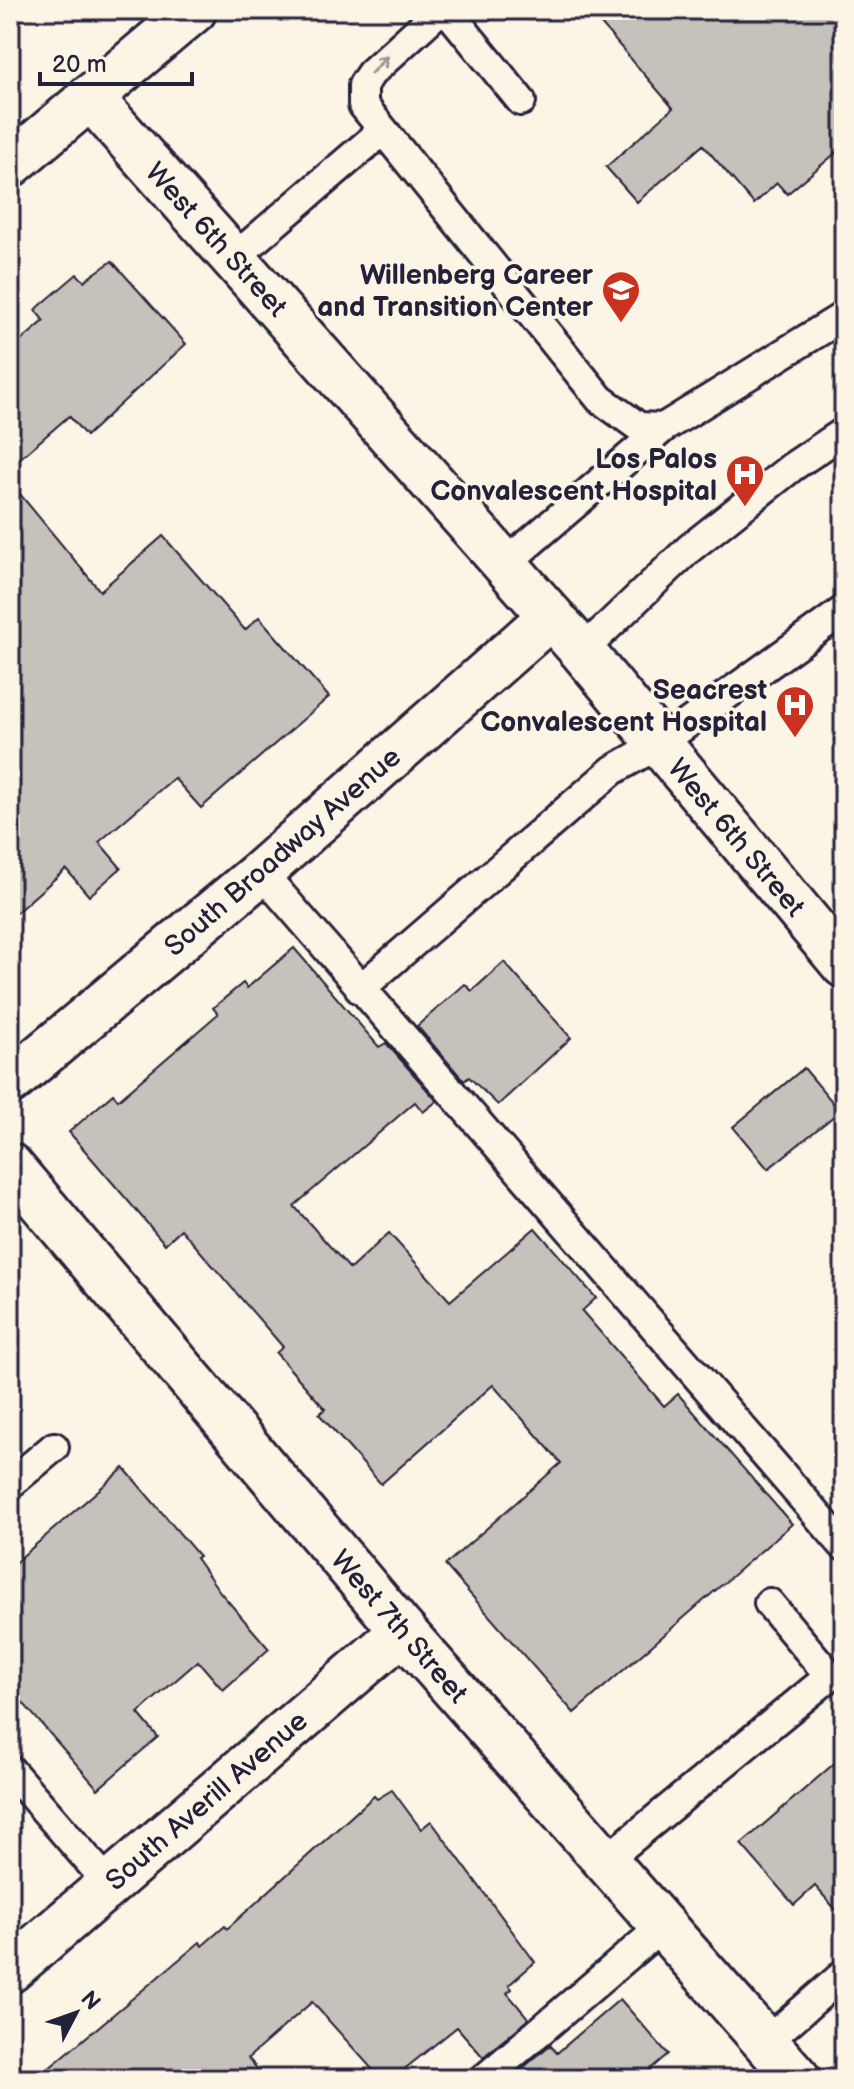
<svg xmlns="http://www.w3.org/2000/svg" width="854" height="2089" font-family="'Balsamiq Sans',sans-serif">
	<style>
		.building { fill: #c6c1bb; stroke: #22223b; stroke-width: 2 }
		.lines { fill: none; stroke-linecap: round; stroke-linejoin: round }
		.service-casing { stroke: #22223b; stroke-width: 34 }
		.minor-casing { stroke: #22223b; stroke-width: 50 }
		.tertiary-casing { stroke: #22223b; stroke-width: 50 }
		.secondary-casing { stroke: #22223b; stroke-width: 50 }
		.service { stroke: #fcf5e5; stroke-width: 28 }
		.minor { stroke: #fcf5e5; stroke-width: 44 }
		.tertiary { stroke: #fcf5e5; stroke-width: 44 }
		.secondary { stroke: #fcf5e5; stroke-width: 44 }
		.oneway { stroke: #9a9698 }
		.labels { text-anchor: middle; stroke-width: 7; stroke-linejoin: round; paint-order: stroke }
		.street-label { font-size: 28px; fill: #22223b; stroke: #fcf5e5 }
		.poi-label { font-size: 28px; font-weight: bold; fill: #22223b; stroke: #fcf5e5; text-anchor: end }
	</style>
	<rect width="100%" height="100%" fill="#fcf5e5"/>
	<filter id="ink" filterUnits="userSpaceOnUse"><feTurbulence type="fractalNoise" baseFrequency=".0125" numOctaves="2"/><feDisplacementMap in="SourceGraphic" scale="16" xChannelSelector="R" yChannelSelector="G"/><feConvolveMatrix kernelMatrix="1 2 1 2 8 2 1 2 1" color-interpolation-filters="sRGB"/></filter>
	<g filter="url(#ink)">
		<path class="building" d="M589,10H844V146L787,194L777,183L754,204L703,145L637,202L606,167L673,108Z
			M112,261L186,344L86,436L69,416L10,467V350L44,321L35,310L77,274L84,281Z
			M10,482L100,591L163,536L245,630L259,617L329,697L201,808L174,778L99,842L121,868L89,896L66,869L10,918Z
			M294,948L379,1047L386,1043L437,1101L423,1112L415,1102L294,1206L350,1269L389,1233L450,1301L535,1228L596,1298L582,1311L664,1406L678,1394L792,1524L574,1713L445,1565L561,1463L493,1385L381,1484L319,1414L325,1409L276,1353L283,1347L181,1229L165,1244L69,1132L113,1094L118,1100L218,1014L213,1008L243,983L247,988Z
			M504,962L571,1038L498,1105L469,1077L464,1081L417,1026L465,984L472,991Z
			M804,1068L840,1111L768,1169L733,1127Z
			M124,1468L199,1556L196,1558L220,1592L269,1649L223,1690L198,1661L138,1713L158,1737L98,1789L10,1688V1567Z
			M844,1755V1919L815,1886L794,1905L741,1844Z
			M392,1790L421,1829L431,1821L535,1962L509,1985L512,1989L507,1993L529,2019L483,2057L457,2027L392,2079H381L312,2002L248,2058L266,2079H36L200,1942L202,1946L225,1926L227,1929L374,1796L377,1799Z
			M620,1999L668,2054L639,2079H510L550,2045L557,2053Z"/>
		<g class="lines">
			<defs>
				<path id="service" d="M440,10L371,73L363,85V105L600,399L639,427L663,428L844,316
					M447,10L521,101
					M234,258L382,131
					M505,564L663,428
					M582,651L690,548L792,467L844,432
					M261,872L844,1546
					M360,989L613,770L659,744L844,610
					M10,1484L54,1447
					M10,1770L109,1884
					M606,1860L830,1676L769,1603
					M766,2042L844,1974
					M484,2079L664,1925"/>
				<path id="minor" d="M10,1082L261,872L551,616
					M10,1970L403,1631"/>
				<path id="tertiary" d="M90,97L582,651L844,965
					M10,1166L403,1631L798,2079"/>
				<path id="secondary" d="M10,165L194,10"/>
			</defs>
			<use href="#service" class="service-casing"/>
			<use href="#minor" class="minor-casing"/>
			<use href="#tertiary" class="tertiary-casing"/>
			<use href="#secondary" class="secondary-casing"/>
			<use href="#service" class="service"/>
			<use href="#minor" class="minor"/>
			<use href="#tertiary" class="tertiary"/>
			<use href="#secondary" class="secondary"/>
		</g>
		<defs><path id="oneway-shaft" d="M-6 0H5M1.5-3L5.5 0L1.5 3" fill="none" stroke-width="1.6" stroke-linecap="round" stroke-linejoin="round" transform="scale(2)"/></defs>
		<use class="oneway" href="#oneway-shaft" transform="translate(379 65) rotate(-47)"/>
	</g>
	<defs>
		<symbol id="school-pin" viewBox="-11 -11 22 30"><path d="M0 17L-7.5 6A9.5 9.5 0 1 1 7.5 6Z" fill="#c8321e" stroke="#fcf5e5"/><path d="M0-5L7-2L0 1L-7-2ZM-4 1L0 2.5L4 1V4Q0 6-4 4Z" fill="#fff"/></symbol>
		<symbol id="hospital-pin" viewBox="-11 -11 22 30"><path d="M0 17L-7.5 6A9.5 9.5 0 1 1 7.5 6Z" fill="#c8321e" stroke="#fcf5e5"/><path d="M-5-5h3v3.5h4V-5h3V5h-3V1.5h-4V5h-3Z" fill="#fff"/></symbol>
	</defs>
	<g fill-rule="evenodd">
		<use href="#school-pin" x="599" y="268" width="44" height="60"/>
		<use href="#hospital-pin" x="723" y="452" width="44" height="60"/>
		<use href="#hospital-pin" x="773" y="683" width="44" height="60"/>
	</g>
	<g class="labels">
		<g class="street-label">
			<text transform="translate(217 239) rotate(48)" y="10">West 6th Street</text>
			<text transform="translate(737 837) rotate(50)" y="10">West 6th Street</text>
			<text transform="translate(282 851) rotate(-41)" y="10">South Broadway Avenue</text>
			<text transform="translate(400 1626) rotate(49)" y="10">West 7th Street</text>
			<text transform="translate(206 1800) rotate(-41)" y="10">South Averill Avenue</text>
		</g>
		<g class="poi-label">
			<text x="593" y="284">Willenberg Career<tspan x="593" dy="32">and Transition Center</tspan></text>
			<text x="717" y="468">Los Palos<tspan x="717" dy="32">Convalescent Hospital</tspan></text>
			<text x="767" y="699">Seacrest<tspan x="767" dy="32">Convalescent Hospital</tspan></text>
		</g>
	</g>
	<rect width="854" height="2089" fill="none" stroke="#fcf5e5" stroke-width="40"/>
	<rect x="20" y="20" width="814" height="2049" fill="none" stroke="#22223b" stroke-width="3" filter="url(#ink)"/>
	<g transform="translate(76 2013) rotate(49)" stroke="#fcf5e5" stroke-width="6" paint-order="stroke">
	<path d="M0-6L14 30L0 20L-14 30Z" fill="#22223b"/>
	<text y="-12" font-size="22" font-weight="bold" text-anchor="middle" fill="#22223b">N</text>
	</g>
	<path d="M40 72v12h152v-12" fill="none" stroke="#22223b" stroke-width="4"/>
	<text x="52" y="72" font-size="24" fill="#22223b" stroke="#fcf5e5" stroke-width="6" paint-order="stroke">20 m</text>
</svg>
